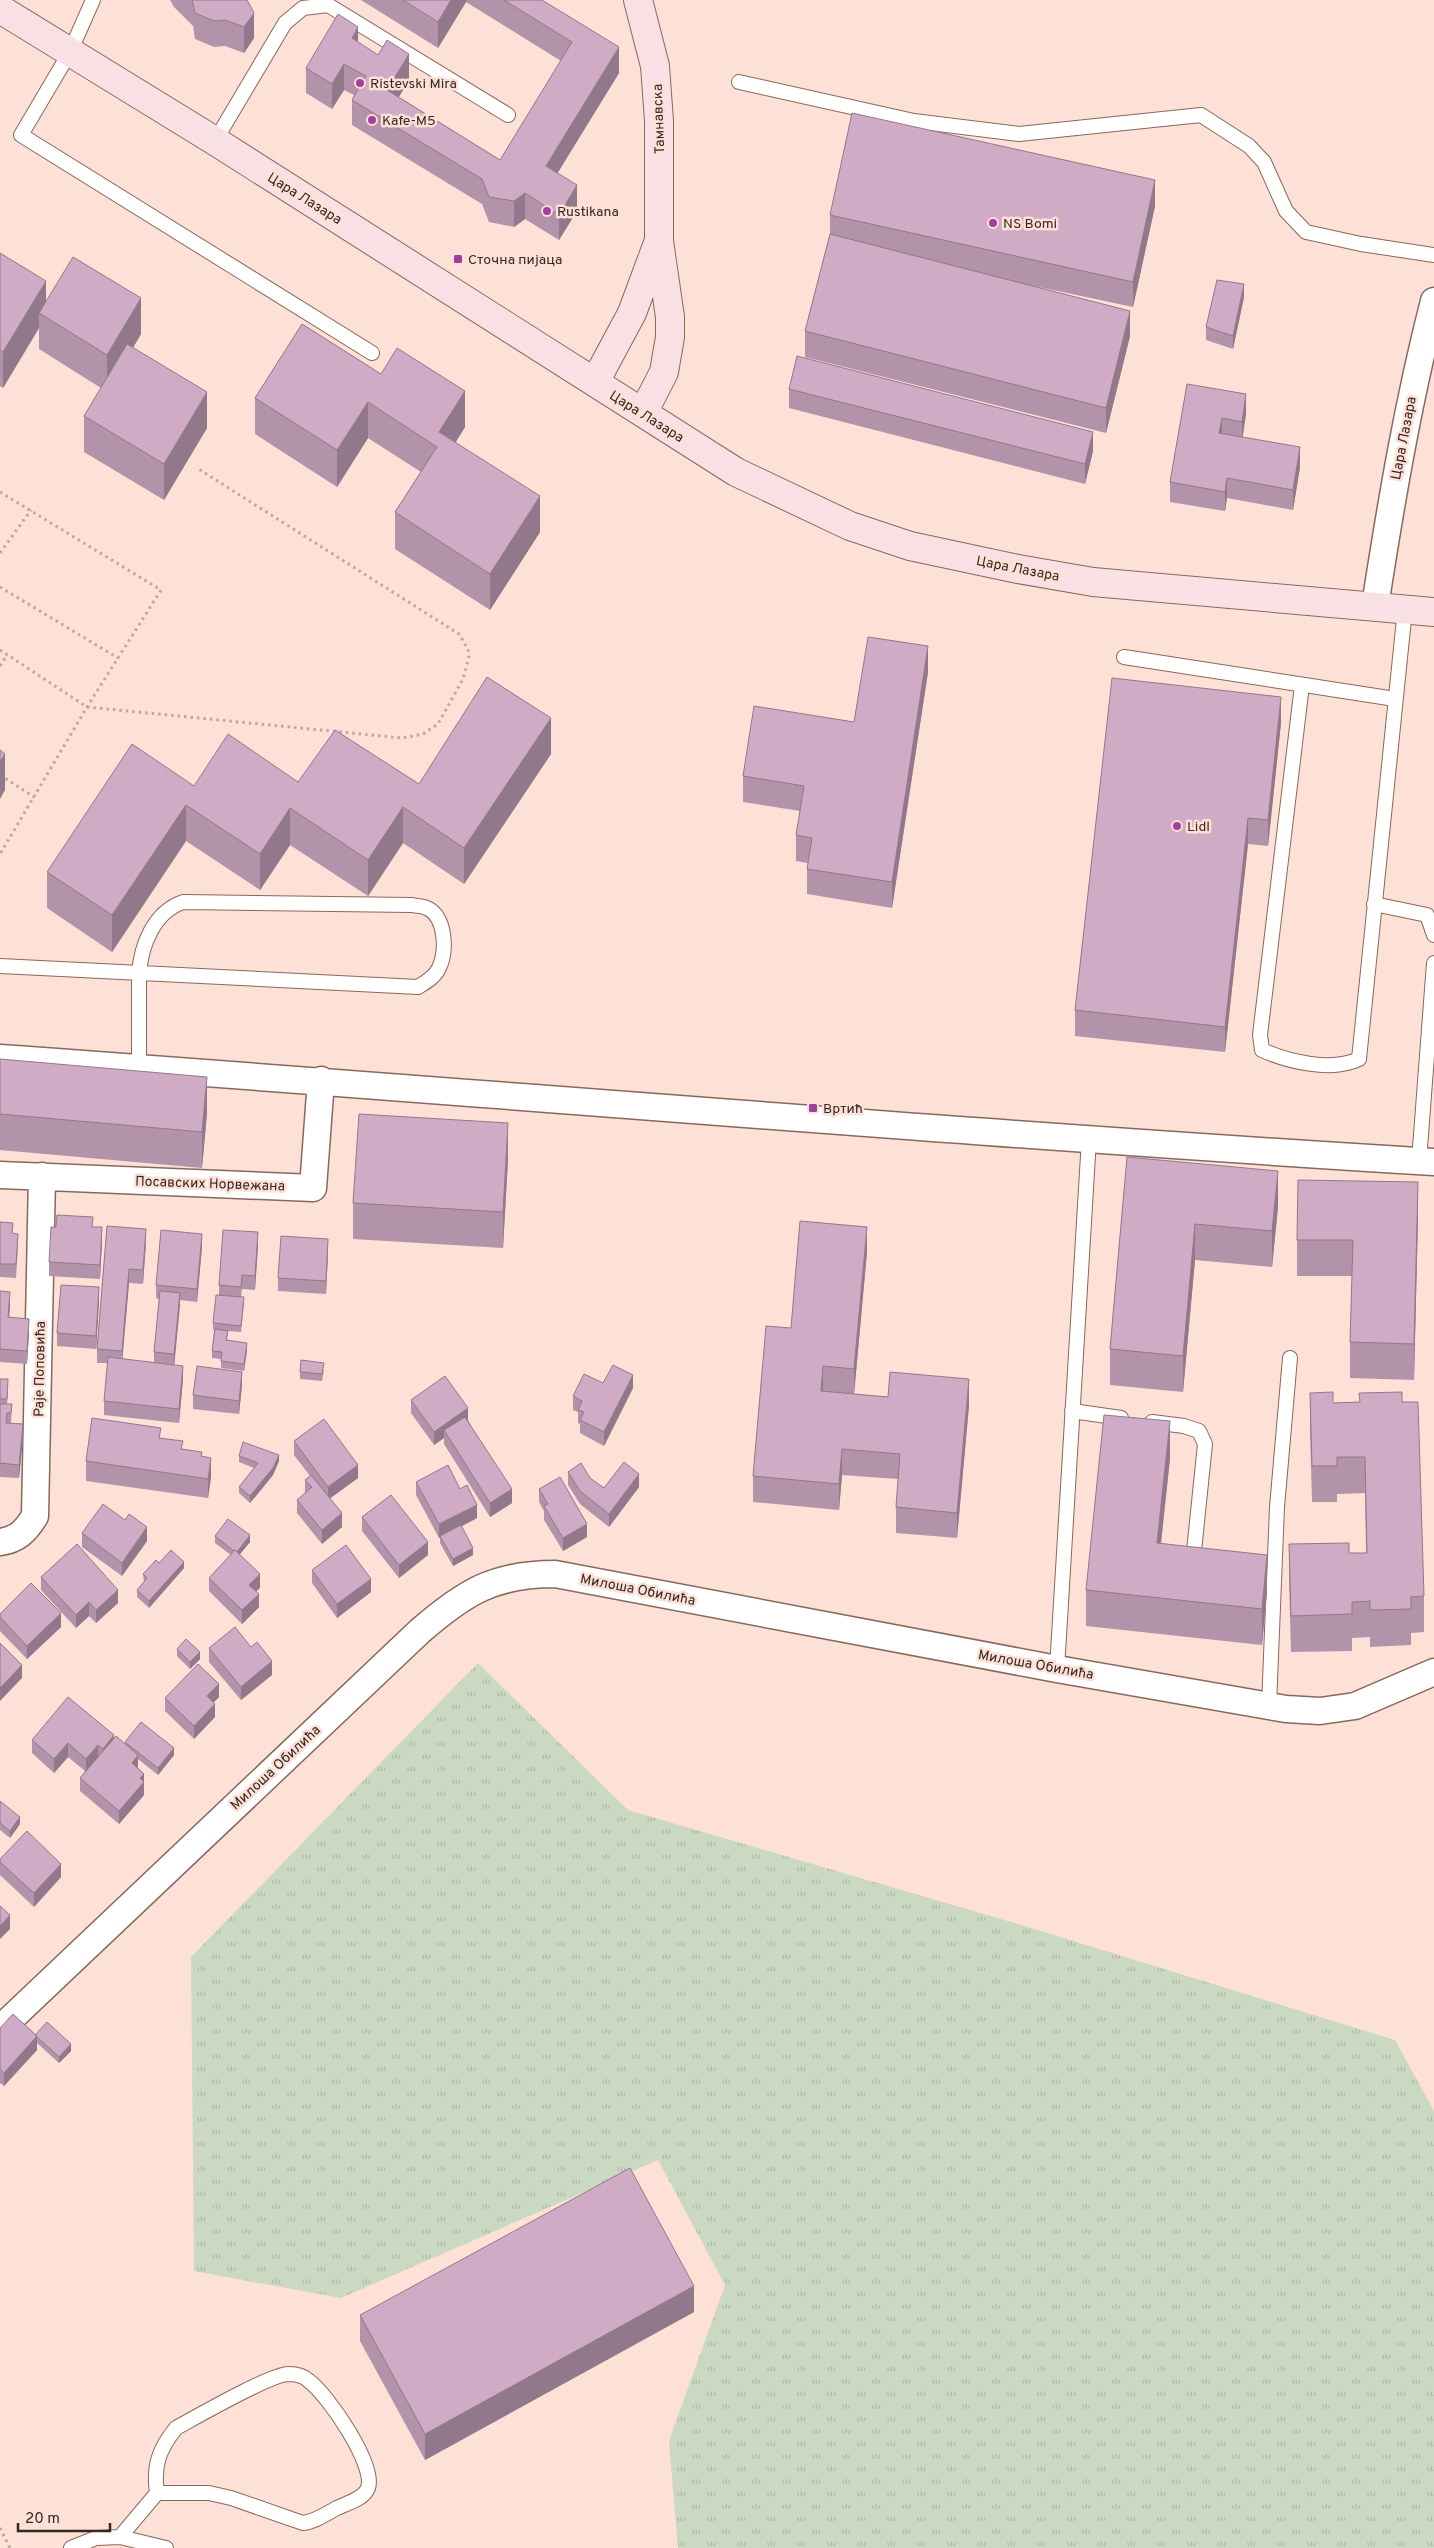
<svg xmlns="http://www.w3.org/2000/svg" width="1434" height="2548" font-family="Overpass,sans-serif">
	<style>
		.grass { fill: url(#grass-tufts) }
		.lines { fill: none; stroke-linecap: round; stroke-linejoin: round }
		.lane-casing { stroke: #87685c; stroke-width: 16 }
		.street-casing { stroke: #87685c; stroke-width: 29 }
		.secondary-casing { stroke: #87685c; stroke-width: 30 }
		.path { stroke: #bea79e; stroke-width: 3; stroke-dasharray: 2.5 4; stroke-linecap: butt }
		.lane { stroke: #fff; stroke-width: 14 }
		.street { stroke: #fff; stroke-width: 26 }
		.secondary { stroke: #f8e0e4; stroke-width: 28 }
		.wall { fill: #b293a9 }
		.shaded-wall { fill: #91788a }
		.building { fill: #cfabc5; stroke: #91788a }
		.poi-dot { fill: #a43da1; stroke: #fde1d6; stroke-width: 2 }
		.labels { text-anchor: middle; stroke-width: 5; stroke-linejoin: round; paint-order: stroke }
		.poi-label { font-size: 14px; fill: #362823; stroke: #fde1d6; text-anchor: start }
		.street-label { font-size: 14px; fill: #362823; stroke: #fde1d6 }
	</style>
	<defs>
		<pattern id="grass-tufts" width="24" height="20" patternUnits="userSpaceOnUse" patternTransform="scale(1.25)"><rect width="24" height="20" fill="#cbd9c2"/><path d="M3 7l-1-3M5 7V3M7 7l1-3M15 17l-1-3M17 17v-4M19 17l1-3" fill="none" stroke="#afbaa6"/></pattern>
	</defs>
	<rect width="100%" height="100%" fill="#fde1d6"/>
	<path class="grass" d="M478,1663L628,1810L1028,1927L1395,2040L1434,2111V2548H678L669,2441L725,2285L658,2160L341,2298L194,2271L191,1957Z"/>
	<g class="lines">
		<defs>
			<path id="lane" d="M93,0L70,52L21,135L372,353
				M739,82L914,121L1019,134L1201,115L1249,146L1264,162L1286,211L1306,232L1361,244L1434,255
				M215,141L285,23L303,8L328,5L508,115
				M1124,657L1395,699
				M1302,685L1260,1035L1262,1050C1289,1062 1332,1072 1359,1059L1405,609
				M1374,904L1427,915L1434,935
				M0,966L418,987C426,982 435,977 439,968C447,951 446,917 427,908C423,906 416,906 412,905L183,902C154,912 141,945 139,974V1068
				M1419,1161L1434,963
				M1072,1411L1121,1418
				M1152,1422L1184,1426L1199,1431L1205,1444L1194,1551
				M1057,1669L1089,1139
				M1269,1706L1277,1507L1290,1358
				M120,2537L157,2493C153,2466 159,2449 176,2428C196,2417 269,2375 288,2374C296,2374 304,2376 309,2381C328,2395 376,2465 368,2488C364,2499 347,2503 337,2508C326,2514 314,2522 303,2523L231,2498L209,2493H157
				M71,2548L96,2538L120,2537L166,2548"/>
			<path id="street" d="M1375,606C1391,503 1408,402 1434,301
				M0,1058C478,1092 956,1133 1434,1162
				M0,1175L313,1188L321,1080
				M0,1542C17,1540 26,1531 35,1516L42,1176
				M0,2029L420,1631C465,1592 494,1574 555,1574L1057,1669L1286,1709L1320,1711L1355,1706L1434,1672"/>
			<path id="secondary" d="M638,0L655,66L659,121V241L670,317V337L664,372L643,413
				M0,9L215,141L736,472L850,526L910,546L1018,569L1093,582L1434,612
				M595,382L632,313L658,243"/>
		</defs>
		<use href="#lane" class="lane-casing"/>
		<use href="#street" class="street-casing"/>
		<use href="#secondary" class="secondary-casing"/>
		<path class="path" d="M0,492L161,590L87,707L0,854
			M0,553L31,510
			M0,587L118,658
			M0,650L87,707L402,738L423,734L438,724L463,679L469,657L468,649L459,634L197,468
			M0,666L7,655
			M0,775L34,797
			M0,2528L10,2548"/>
		<use href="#lane" class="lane"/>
		<use href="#street" class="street"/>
		<use href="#secondary" class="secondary"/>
	</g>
	<path class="wall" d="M170,0H247L254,38L244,53L225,46L214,47L195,39L193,26L174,7Z
		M361,0H542L619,73L557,173L577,211L559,240L525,219L514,227L489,222L482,204L352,125V100L354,95L344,90L332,109L306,93V68L358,42L409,80L399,97L500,160L561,61L466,2L438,48Z
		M1155,206L1133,307L1020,283L1130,336L1106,433L805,357V331L830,234V215Z
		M0,253L46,302L141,334L133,348L207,428L164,500L84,452V416L101,388L39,349V328L3,388L0,386Z
		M1244,297L1233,349L1206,340V327Z
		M302,324L465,427L456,442L540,532L490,610L395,549V512L421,472L368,438L337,487L255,434V398Z
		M1187,384L1246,414L1242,437L1300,467L1293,510L1227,498L1225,511L1170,502V482Z
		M789,389L1093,451L1085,484L789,408Z
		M928,672L892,908L807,894V869L808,863L796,861V835L800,811L743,802V776L854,722Z
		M1281,723L1268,846L1248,844L1225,1052L1075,1036V1010Z
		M551,754L464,884L403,843L368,896L290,845L260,890L186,841L112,952L47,908V872L194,786L298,782L419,784Z
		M0,1059L207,1113L202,1168L0,1150Z
		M1127,1157L1278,1207L1272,1267L1195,1260L1183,1392L1110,1385V1349Z
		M508,1159L503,1248L353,1239V1203Z
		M1418,1218L1414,1380L1350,1378V1342L1352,1276H1297V1240Z
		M0,1222L13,1233L18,1247L16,1278L0,1277Z
		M107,1226L146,1242L143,1284L129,1283L122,1359L154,1363V1352L159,1299L156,1298V1285L202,1247L197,1302L180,1300L174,1365L183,1379L179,1423L104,1415V1401L108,1363H97V1349Z
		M93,1227L102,1241L100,1279L49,1276V1262Z
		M258,1246L255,1290L242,1289L241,1297L244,1304L241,1332L228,1331L227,1341L247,1350L244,1371L221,1368V1359L212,1358V1351L214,1330H213V1323L219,1295V1285Z
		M328,1252L326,1294L278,1291V1278Z
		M867,1252L854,1394L969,1405L957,1538L896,1533V1507L898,1479L842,1475L839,1510L753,1502V1476L791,1328Z
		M0,1291L10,1305L9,1317L29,1332L27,1364L0,1362Z
		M99,1301L96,1349L57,1346V1333Z
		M324,1370L322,1381L300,1379V1372Z
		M0,1379L8,1393L7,1404H12L11,1423L23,1438L19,1478L0,1477Z
		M603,1383L633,1388L604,1446L580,1433V1424L578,1423V1412L573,1410V1396Z
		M242,1385L239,1414L193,1409V1395Z
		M1310,1393L1333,1403L1402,1402L1424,1596V1632L1411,1633V1645L1370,1647V1637L1352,1638V1651L1291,1652L1289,1580V1544L1349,1553H1366L1365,1493L1337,1494V1502H1312L1310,1429Z
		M411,1400L468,1420L512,1503L490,1517L444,1444V1438L434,1445L411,1413Z
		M161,1438L183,1449L211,1477L208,1498L86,1481V1461Z
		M294,1441L358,1478L330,1498L342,1527L322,1544L297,1513V1500L305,1493V1480L310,1476L294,1455Z
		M239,1456L279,1461L273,1475L250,1503L239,1493V1487L254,1468L239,1462Z
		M1170,1458L1161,1544L1267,1591L1262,1645L1086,1626V1590Z
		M568,1472L590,1478L604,1488L639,1487L609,1527L580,1504L568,1485Z
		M416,1482L477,1518L462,1526L473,1555L453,1566L440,1543V1537L439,1538L416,1495Z
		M539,1489L587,1537L563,1551L544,1520V1511L539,1502Z
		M362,1517L428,1555L399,1578L362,1531Z
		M82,1533L147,1541L122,1576L82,1547Z
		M215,1536L250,1542L240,1554L260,1588L256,1591L259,1607L242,1624L209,1591V1578L231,1555L215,1543Z
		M159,1563L184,1568L149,1608L137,1597V1590L144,1582L143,1574Z
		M312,1570L371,1592L337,1618L312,1583Z
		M41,1577L118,1603L96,1623L89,1616L76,1628L41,1590Z
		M0,1614L61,1627L27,1659L0,1631Z
		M209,1648L272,1675L241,1700L209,1662Z
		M177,1649L200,1659L190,1669L177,1656Z
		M219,1697L214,1702L215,1717L194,1739L165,1711V1698Z
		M114,1738L125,1745V1742L174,1755L158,1775L138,1759V1768L144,1774V1795L119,1824L80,1791V1778L85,1771L68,1757L54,1773L32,1753V1740Z
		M0,1801L20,1824L10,1838L0,1830Z
		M0,1859L61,1877L34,1907L0,1875Z
		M0,2028L35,2035L71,2051L59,2063L37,2043V2050L4,2086L0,2083Z
		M694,2312L425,2460L360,2341V2315Z"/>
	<path class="shaded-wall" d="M451,0H466V2L438,48V22Z
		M254,13V38L244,53V27Z
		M358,27V52L352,38Z
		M619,47V73L546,192V166Z
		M409,54V80L387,116V90Z
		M344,64V90L332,109V84Z
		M1155,180V206L1133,307V282Z
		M577,185V211L559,240V215Z
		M525,193V219L514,227V201Z
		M46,281V317L39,313V328L3,388V352Z
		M1244,284V297L1233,349V336Z
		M141,298V334L107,391V355Z
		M1130,311V336L1106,433V408Z
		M465,391V427L439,468V432Z
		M207,392V428L164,500V464Z
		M1246,394V414L1242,442V422Z
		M368,402V438L337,487V450Z
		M1222,418V438L1219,433Z
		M1093,432V451L1085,484V464Z
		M1300,447V467L1293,510V490Z
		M1227,478V498L1225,511V492Z
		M540,496V532L490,610V574Z
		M928,646V672L892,908V882Z
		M1281,697V723L1268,846V820Z
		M551,718V754L464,884V848Z
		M5,754V790L0,799V762Z
		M186,805V841L112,952V915Z
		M403,807V843L368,896V860Z
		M290,808V845L260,890V854Z
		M1248,818V844L1225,1052V1027Z
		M207,1077V1113L202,1168V1132Z
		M508,1123V1159L503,1248V1212Z
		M1278,1171V1207L1272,1267V1231Z
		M1418,1182V1218L1414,1380V1344Z
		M1195,1224V1260L1183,1392V1356Z
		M102,1227V1241L100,1279V1265Z
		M867,1227V1252L854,1394V1369Z
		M146,1229V1242L143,1284V1270Z
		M258,1232V1246L255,1290V1276Z
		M202,1234V1247L197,1302V1289Z
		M328,1239V1252L326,1294V1281Z
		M129,1269V1283L122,1364V1351Z
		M99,1287V1301L96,1349V1336Z
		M10,1292V1305L8,1330V1317Z
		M180,1293V1306L174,1368V1354Z
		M29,1319V1332L27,1364V1351Z
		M247,1343V1350L244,1371V1364Z
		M183,1366V1379L179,1423V1409Z
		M823,1366V1392L821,1391Z
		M242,1372V1385L239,1414V1401Z
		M633,1375V1388L604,1446V1432Z
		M969,1379V1405L957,1538V1513Z
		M468,1408V1421L444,1430V1438L434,1445V1432Z
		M1170,1421V1458L1157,1579V1543Z
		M23,1424V1438L19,1478V1465Z
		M842,1449V1475L839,1510V1484Z
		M279,1455V1461L273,1475L250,1503V1496Z
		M211,1458V1477L208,1498V1479Z
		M358,1465V1478L328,1500V1487Z
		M639,1474V1487L609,1527V1514Z
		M512,1489V1503L490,1517V1503Z
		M477,1505V1518L439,1538V1524Z
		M342,1513V1527L322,1544V1530Z
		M587,1524V1537L563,1551V1538Z
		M147,1527V1541L122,1576V1563Z
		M250,1535V1542L236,1559V1553Z
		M428,1542V1555L399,1578V1565Z
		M473,1548V1555L453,1566V1559Z
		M1267,1555V1591L1262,1645V1609Z
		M184,1562V1568L149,1608V1601Z
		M260,1574V1588L249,1598V1585Z
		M371,1579V1592L337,1618V1604Z
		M118,1590V1603L96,1623V1610Z
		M259,1594V1607L242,1624V1610Z
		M89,1602V1616L76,1628V1615Z
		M61,1613V1627L27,1659V1646Z
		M200,1652V1659L190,1669V1662Z
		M272,1661V1675L241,1700V1687Z
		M22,1665V1678L0,1701V1688Z
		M219,1684V1697L207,1709V1696Z
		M215,1704V1717L194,1739V1726Z
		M114,1735V1749L103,1762V1749Z
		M68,1743V1757L54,1773V1759Z
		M98,1745V1758L86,1772V1759Z
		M174,1748V1755L158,1775V1768Z
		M138,1755V1769L132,1763Z
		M144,1774V1795L119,1824V1811L140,1778Z
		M20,1817V1824L10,1838V1831Z
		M61,1864V1877L34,1907V1893Z
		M10,1915V1929L0,1939V1926Z
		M37,2036V2050L4,2086V2073Z
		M71,2044V2051L59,2063V2057Z
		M694,2286V2312L425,2460V2434Z"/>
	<path class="building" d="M192,0H247L254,13L244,27L225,20L214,21L195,13Z
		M403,0H451L438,22Z
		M504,0H542L619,47L546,166L577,185L559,215L525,193L514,201L489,197L482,179L352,100L366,76L344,64L332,84L306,68L338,14L358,27L352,38L378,55L387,40L409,54L387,90L500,160L572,42Z
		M852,113L1155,180L1133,282L830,215Z
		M830,234L1130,311L1106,408L805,331Z
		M0,253L46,281L3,352L0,350Z
		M73,257L141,298L107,355L39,313Z
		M1217,280L1244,284L1233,336L1206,327Z
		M302,324L381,374L397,348L465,391L439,432L540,496L490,574L395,512L437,447L368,402L337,450L255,398Z
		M127,344L207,392L164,464L84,416Z
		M797,356L1093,432L1085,464L789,389Z
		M1187,384L1246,394L1242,422L1222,418L1219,433L1300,447L1293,490L1227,478L1225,492L1170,482Z
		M868,637L928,646L892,882L807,869L812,838L796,835L804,786L743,776L754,706L854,722Z
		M487,677L551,718L464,848L403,807L368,860L290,808L260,854L186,805L112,915L47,872L132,744L194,786L228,734L298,782L335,730L419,784Z
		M1112,678L1281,697L1268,820L1248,818L1225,1027L1075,1010Z
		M0,750L5,754L0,762Z
		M0,1059L207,1077L202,1132L0,1114Z
		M359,1114L508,1123L503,1212L353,1203Z
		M1127,1157L1278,1171L1272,1231L1195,1224L1183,1356L1110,1349Z
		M1298,1180L1418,1182L1414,1344L1350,1342L1353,1240H1297Z
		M57,1215L93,1217L92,1227H102L100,1265L49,1262L51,1227H56Z
		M800,1221L867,1227L854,1369L823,1366L821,1391L888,1397L890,1372L969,1379L957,1513L896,1507L900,1454L842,1449L839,1484L753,1476L766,1326L791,1328Z
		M0,1222L13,1223L12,1233L18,1234L16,1264H0Z
		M107,1226L146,1229L143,1270L129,1269L122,1351L97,1349Z
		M161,1230L202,1234L197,1289L156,1285Z
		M223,1230L258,1232L255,1276L242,1275L241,1287L219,1285Z
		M281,1236L328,1239L326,1281L278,1278Z
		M61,1285L99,1287L96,1336L57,1333Z
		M0,1291L10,1292L8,1317L29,1319L27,1351L0,1349Z
		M160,1291L180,1293L174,1354L154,1352Z
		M216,1295L244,1297L241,1326L213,1323Z
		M215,1329L228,1331L226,1340L247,1343L244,1364L221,1361L222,1352L212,1351Z
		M108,1357L183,1366L179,1409L104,1401Z
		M301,1360L324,1363L322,1374L300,1372Z
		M613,1365L633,1375L604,1432L580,1420L584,1412L578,1410L582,1401L573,1396L584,1374L603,1383Z
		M197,1366L242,1372L239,1401L193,1395Z
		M445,1376L468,1408L434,1432L411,1400Z
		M0,1379H8L7,1399H0Z
		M1333,1392V1403L1360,1402L1359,1393L1402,1392V1402H1418L1424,1596L1411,1597V1609L1370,1610V1601L1352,1602V1614L1291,1616L1289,1544L1349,1543V1553H1367L1365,1457H1337V1466H1312L1310,1393Z
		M0,1404H12L11,1413H7L6,1423L23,1424L19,1465L0,1463Z
		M1104,1415L1170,1421L1157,1543L1267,1555L1262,1609L1086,1590Z
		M465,1417L512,1489L490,1503L444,1430Z
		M92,1418L161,1428L159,1438L183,1441L181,1449L202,1452L201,1456L211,1458L208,1479L86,1461Z
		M324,1419L358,1465L328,1487L294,1441Z
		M243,1442L279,1455L273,1468L250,1496L239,1487L258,1463L239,1456Z
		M624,1462L639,1474L609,1514L580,1491L568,1472L581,1463L590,1478L604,1488Z
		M448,1465L460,1489L467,1485L477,1505L439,1524L416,1482Z
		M311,1475L342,1513L322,1530L297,1500L312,1487L305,1480Z
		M560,1477L587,1524L563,1538L544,1506L548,1504L539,1489Z
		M391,1495L428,1542L399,1565L362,1517Z
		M103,1504L125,1520L129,1514L147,1527L122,1563L82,1533Z
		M228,1519L250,1535L237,1552L235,1550L234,1551L215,1536Z
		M461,1525L473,1548L453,1559L440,1536Z
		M77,1544L118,1590L96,1610L89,1602L76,1615L41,1577Z
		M346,1545L371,1579L337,1604L312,1570Z
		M171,1550L184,1562L149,1601L137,1590L147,1578L143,1574L156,1560L159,1563Z
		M235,1550L260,1574L249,1585L259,1594L242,1610L209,1578Z
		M31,1583L61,1613L27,1646L0,1617V1614Z
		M235,1627L251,1647L257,1642L272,1661L241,1687L209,1648Z
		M186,1639L200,1652L190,1662L177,1649Z
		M0,1643L22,1665L0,1688Z
		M198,1664L219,1684L207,1696L215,1704L194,1726L165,1698Z
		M68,1697L114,1735L103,1749L98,1745L86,1759L68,1743L54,1759L32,1740Z
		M141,1722L174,1748L158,1768L125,1742Z
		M116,1736L138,1755L132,1763L144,1774L140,1778L144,1782L119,1811L80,1778Z
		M0,1801L20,1817L10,1831L0,1823Z
		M27,1831L61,1864L34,1893L0,1862V1859Z
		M0,1906L10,1915L0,1926Z
		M13,2014L37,2036L4,2073L0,2069V2028Z
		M47,2022L71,2044L59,2057L35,2035Z
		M630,2168L694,2286L425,2434L360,2315Z"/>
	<g class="poi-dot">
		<circle cx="360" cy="83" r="5"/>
		<circle cx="372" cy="120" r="5"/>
		<circle cx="547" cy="211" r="5"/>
		<circle cx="993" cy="223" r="5"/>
		<rect x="453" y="254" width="10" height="10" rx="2.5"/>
		<circle cx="1177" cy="826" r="5"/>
		<rect x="808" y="1103" width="10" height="10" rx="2.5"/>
	</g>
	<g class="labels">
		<g class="poi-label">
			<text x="370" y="88">Ristevski Mira</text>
			<text x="382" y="125">Kafe-M5</text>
			<text x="557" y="216">Rustikana</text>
			<text x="1003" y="228">NS Bomi</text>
			<text x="468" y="264">Сточна пијаца</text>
			<text x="1187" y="831">Lidl</text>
			<text x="823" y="1113">Вртић</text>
		</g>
		<g class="street-label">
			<text transform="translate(658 119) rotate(-92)" y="5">Тамнавска</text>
			<text transform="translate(305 198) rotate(32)" y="5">Цара Лазара</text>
			<text transform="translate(647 416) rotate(32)" y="5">Цара Лазара</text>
			<text transform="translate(1403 438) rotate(-79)" y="5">Цара Лазара</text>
			<text transform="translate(1018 568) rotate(11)" y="5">Цара Лазара</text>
			<text transform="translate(210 1183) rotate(2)" y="5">Посавских Норвежана</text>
			<text transform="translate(39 1369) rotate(-89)" y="5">Раје Поповића</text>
			<text transform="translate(638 1589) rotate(11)" y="5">Милоша Обилића</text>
			<text transform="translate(1036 1664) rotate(10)" y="5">Милоша Обилића</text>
			<text transform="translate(275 1767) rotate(-43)" y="5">Милоша Обилића</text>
		</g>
	</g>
	<path d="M18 2523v8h92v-8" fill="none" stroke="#362823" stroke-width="2.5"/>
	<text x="25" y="2523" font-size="15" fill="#362823" stroke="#fde1d6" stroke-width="4" paint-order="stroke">20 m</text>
</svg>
